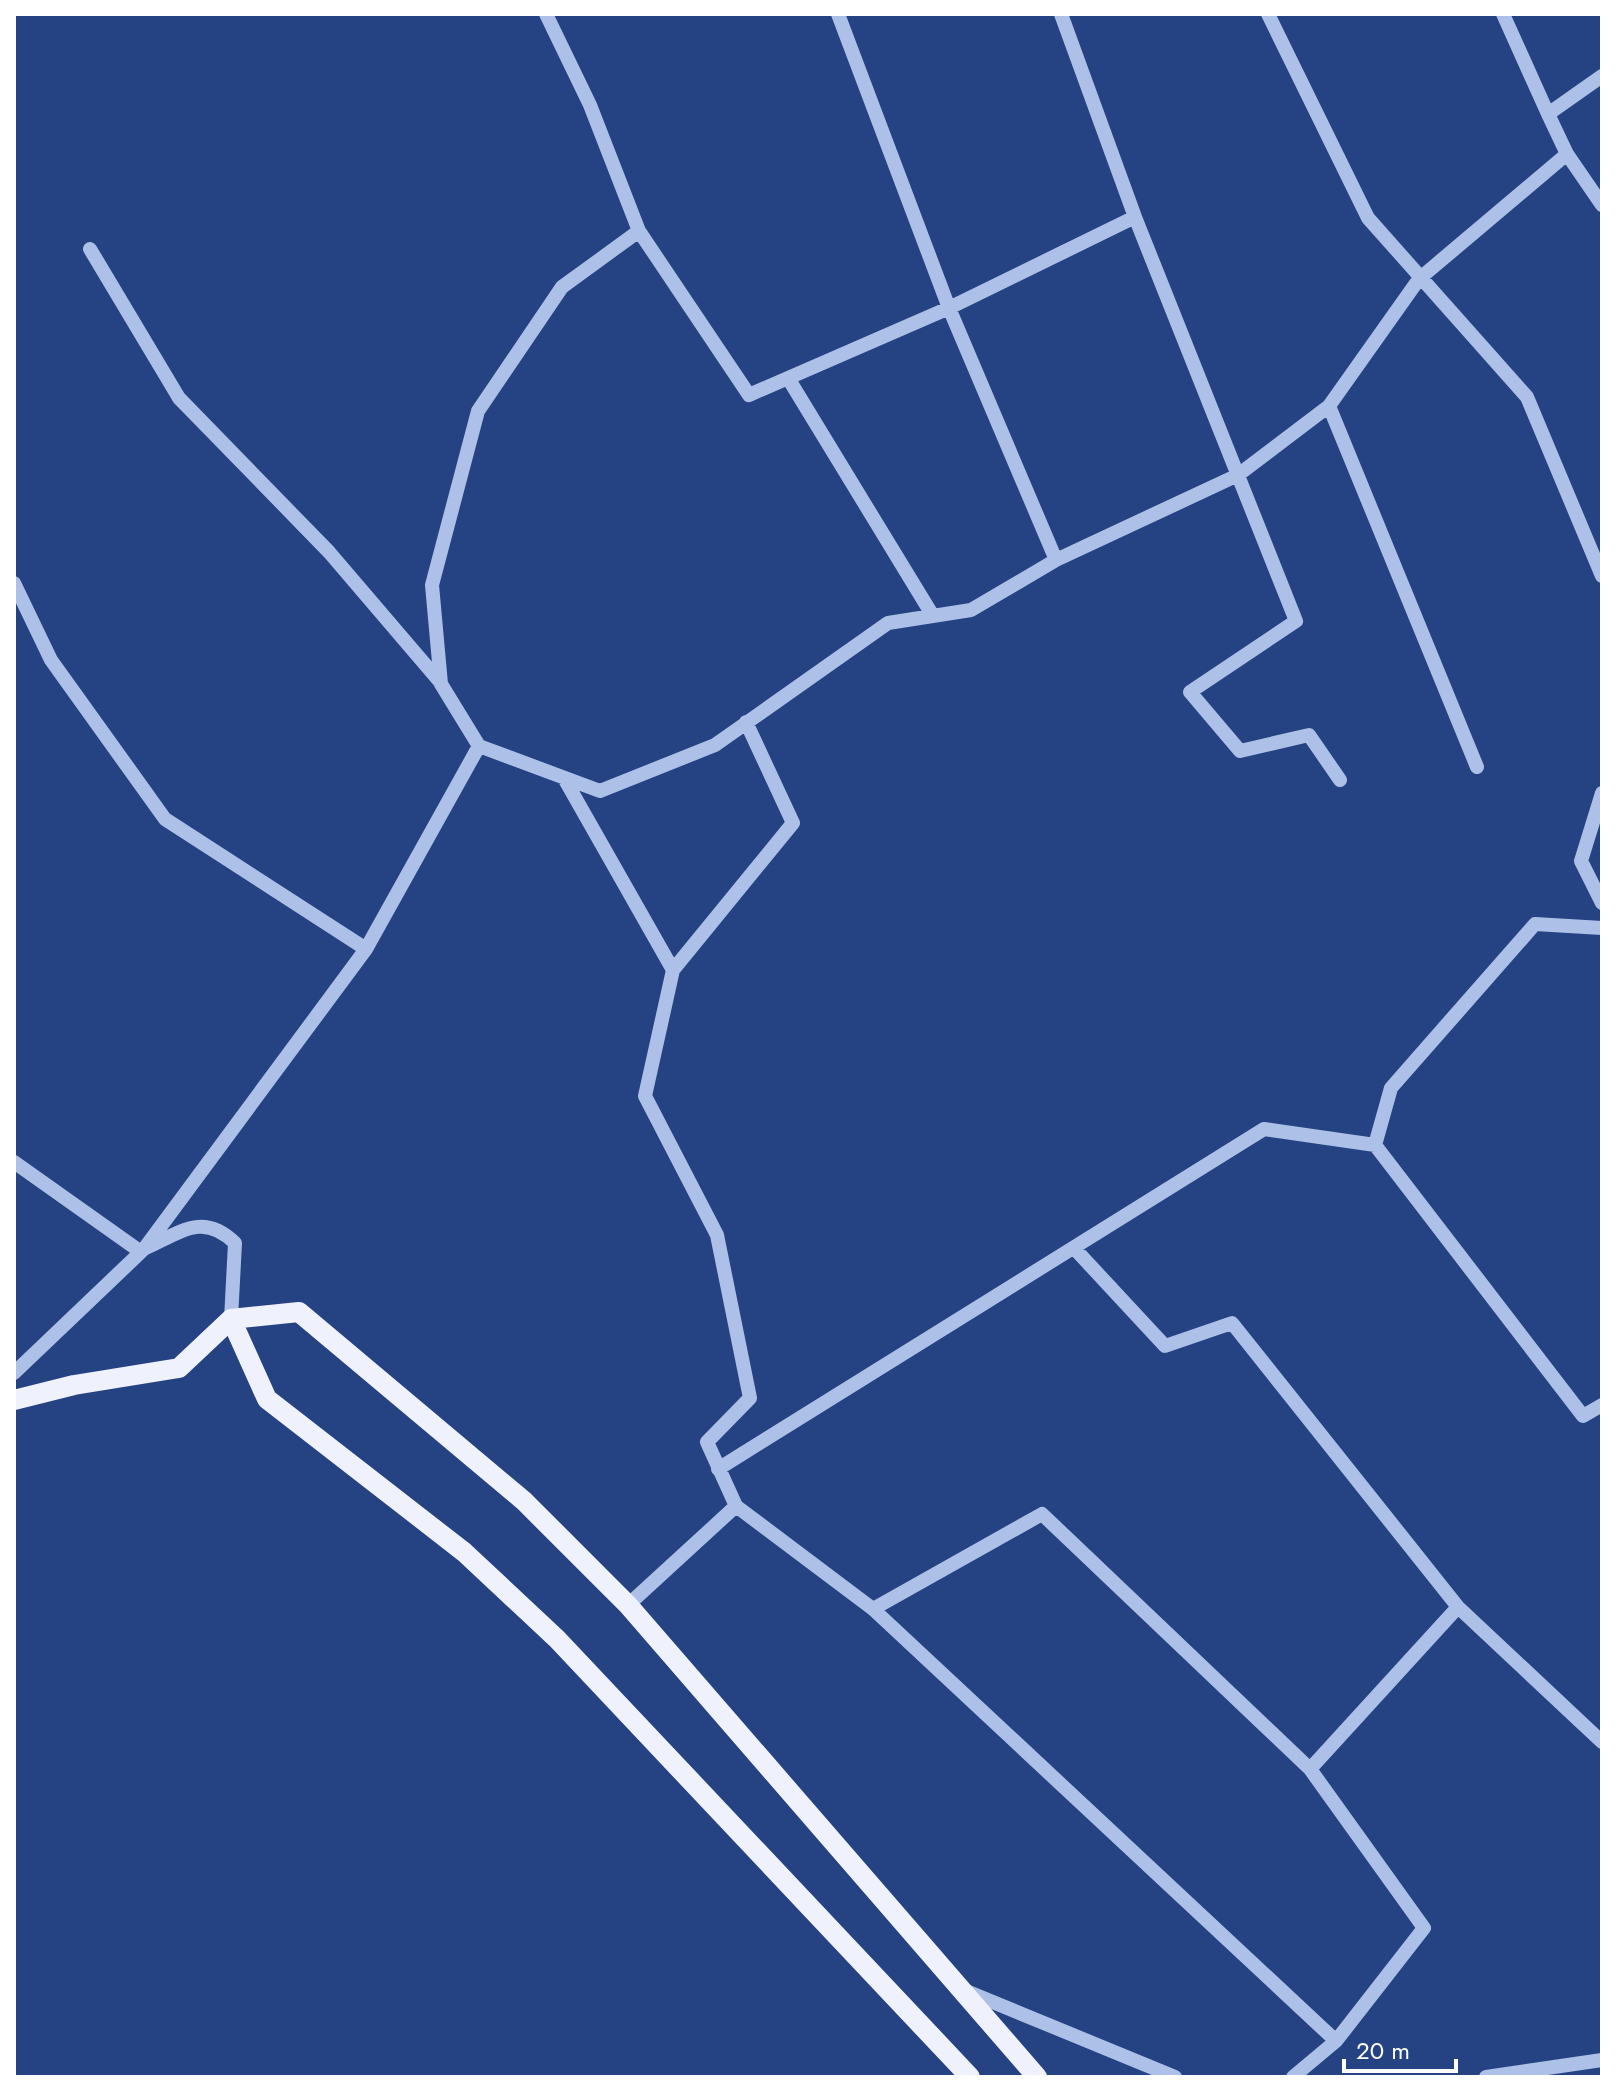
<svg xmlns="http://www.w3.org/2000/svg" width="1616" height="2091" font-family="Jost,sans-serif">
	<style>
		.lines { fill: none; stroke-linecap: round; stroke-linejoin: round }
		.minor { stroke: #adc0e7; stroke-width: 14 }
		.major { stroke: #eff2fd; stroke-width: 20 }
	</style>
	<rect width="100%" height="100%" fill="#254282"/>
	<g class="lines">
		<path class="minor" d="M546,14L590,105L639,231L562,287L478,411L432,585L441,684L479,746L600,791L715,745L888,623L971,610L1056,560L1238,475L1329,406L1419,279L1567,154L1548,114L1602,76
			M838,14L949,308L1056,560
			M1061,14L1135,217L1296,621L1190,692L1240,751L1309,735L1340,780
			M1268,14L1368,218L1527,397L1602,576
			M1503,14L1548,114
			M1567,154L1602,205
			M639,231L749,395L949,308L1135,217
			M90,249L179,398L329,552L441,683
			M788,378L933,616
			M1329,406L1477,767
			M14,583L51,660L165,819L366,949
			M564,778L673,970L645,1096L717,1235L750,1398L707,1442L736,1506L628,1605
			M1602,793L1581,861L1602,903
			M673,970L793,823L746,722
			M1375,1145L1583,1416L1602,1405
			M14,1162L141,1252
			M146,1248C181,1232 203,1212 235,1243L231,1319
			M1074,1248L1165,1346L1232,1323L1458,1607L1602,1742
			M14,1373L144,1249L366,949L479,746
			M718,1469L1264,1129L1375,1145L1391,1088L1535,924L1602,928
			M736,1506L873,1609L1336,2041
			M873,1609L1042,1514L1310,1769L1424,1928L1336,2041L1293,2077
			M1310,1769L1458,1607
			M966,1991L1175,2077
			M1486,2077L1602,2060"/>
		<path class="major" d="M231,1319L267,1399L464,1552L557,1639L970,2077
			M14,1400L74,1385L179,1368L231,1319L299,1312L524,1501L628,1605L1037,2077"/>
	</g>
	<rect width="1616" height="2091" fill="none" stroke="#ffffff" stroke-width="32"/>
	<path d="M1344 2059v12h112v-12" fill="none" stroke="#ffffff" stroke-width="4"/>
	<text x="1356" y="2059" font-size="24" fill="#ffffff" stroke="#254282" stroke-width="6" paint-order="stroke">20 m</text>
</svg>
